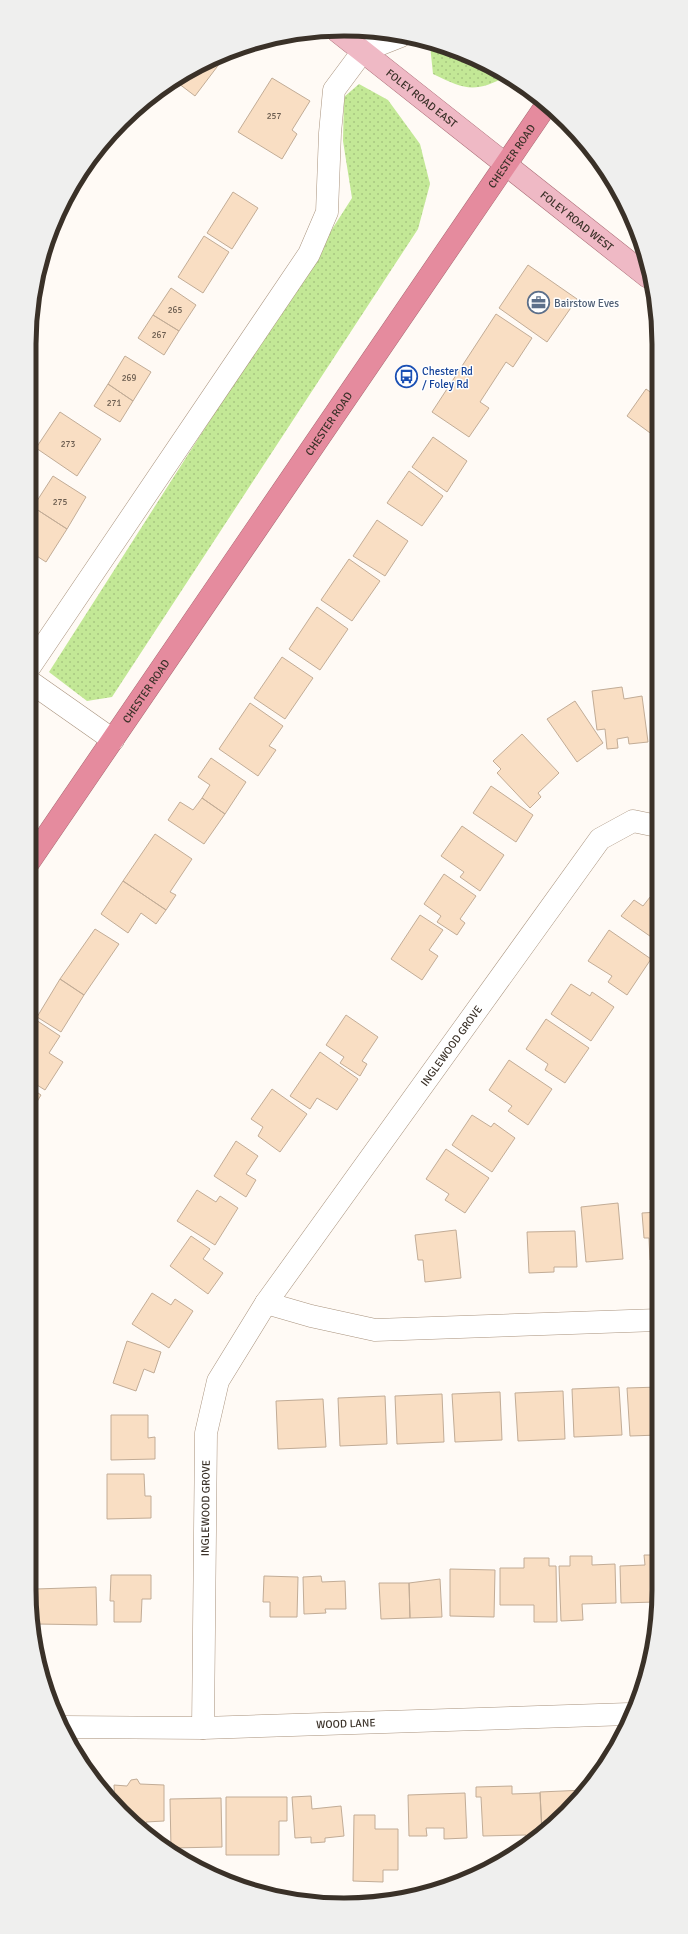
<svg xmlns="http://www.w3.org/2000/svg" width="688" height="1934" font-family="Signika,sans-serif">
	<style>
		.grass { fill: url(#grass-dots) }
		.building { fill: #f9dec3; stroke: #c2ac96 }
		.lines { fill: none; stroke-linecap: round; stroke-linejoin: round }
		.minor-casing { stroke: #a9937e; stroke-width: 23 }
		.major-casing { stroke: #a96c75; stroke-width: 23 }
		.highway-casing { stroke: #a96c75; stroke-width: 23 }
		.minor { stroke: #fff; stroke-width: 22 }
		.major { stroke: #efb9c5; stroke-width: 22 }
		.highway { stroke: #e58b9e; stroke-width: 22 }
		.labels { text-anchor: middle; stroke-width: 3; stroke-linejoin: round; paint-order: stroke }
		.number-label { font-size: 9px; fill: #6a5c4f }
		.street-label { font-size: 11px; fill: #3a3128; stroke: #fff }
		.service-label { font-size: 11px; fill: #4e5e75; stroke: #fff; text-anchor: start }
		.transit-label { font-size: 11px; fill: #164399; stroke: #fff; text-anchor: start }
		.rim { fill: none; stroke: #3a3128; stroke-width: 5 }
	</style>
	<defs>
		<pattern id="grass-dots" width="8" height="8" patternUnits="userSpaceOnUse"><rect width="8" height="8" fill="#c3e896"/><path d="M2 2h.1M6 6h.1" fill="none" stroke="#a8c781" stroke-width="1.8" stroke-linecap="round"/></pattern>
	</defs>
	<rect width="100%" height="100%" fill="#fffaf5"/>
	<path class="grass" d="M434,43L502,71L508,76C474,93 466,90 433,74L430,45Z
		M359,84L388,100L420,144L430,184L418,229L112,697L87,701L49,672L352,198L343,141L344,97Z"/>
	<path class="building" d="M219,56L223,59L195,96L174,80L186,71Z
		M272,78L310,101L292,130L297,134L282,159L238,132Z
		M233,192L258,208L232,249L207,233Z
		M204,236L229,252L203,293L178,277Z
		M528,265L577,299L547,342L499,308Z
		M171,288L196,305L179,331L153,315Z
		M496,314L532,338L513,367L506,362L480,402L489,408L469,437L432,412Z
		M153,315L179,331L164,355L138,338Z
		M125,356L151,372L133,401L108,384Z
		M108,384L133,401L120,422L94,406Z
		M646,389L656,396L657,438L627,416Z
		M60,412L101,439L77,476L36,448Z
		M433,437L467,461L447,492L412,467Z
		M409,471L443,496L422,526L387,503Z
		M53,476L86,497L67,529L33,507Z
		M33,507L67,529L46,562L29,551V514Z
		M377,520L408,541L385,576L353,556Z
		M349,559L380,581L352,621L321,600Z
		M317,607L348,629L320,670L289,649Z
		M282,657L313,678L285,719L254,698Z
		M622,687L624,699L642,696L648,742L629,744L628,737L617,739L618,748L607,749L605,729L597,730L592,691Z
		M575,701L603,743L577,762L547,719Z
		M250,703L283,726L269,746L276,750L258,776L219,749Z
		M522,734L559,773L538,793L541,797L530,808L497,773L501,769L493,761Z
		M211,758L246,782L225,814L202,798L210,785L198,777Z
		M491,786L533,815L516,842L473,813Z
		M202,798L225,814L204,844L168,820L180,802L193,810Z
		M462,826L504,855L480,891L460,877L464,872L441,856Z
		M155,834L192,859L170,892L176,895L166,910L123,881Z
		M444,874L476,896L460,919L465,923L457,935L437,922L441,916L424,904Z
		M123,881L166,910L156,924L141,913L128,933L101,914Z
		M658,887V940L657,941L621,916L634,900L643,906Z
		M420,915L443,930L429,950L438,956L422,980L391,959Z
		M95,929L119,944L84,995L60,979Z
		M609,930L651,959L627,995L608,982L612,976L588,961Z
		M60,979L84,995L61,1032L37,1017Z
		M571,984L590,996L592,992L614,1007L591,1041L551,1014Z
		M346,1015L378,1037L362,1061L367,1064L360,1076L340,1063L344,1057L326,1045Z
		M546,1019L589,1048L565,1083L545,1070L548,1064L526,1049Z
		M36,1020L60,1036L49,1053L63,1062L45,1090L29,1080V1031Z
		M320,1052L358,1079L337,1110L317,1098L310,1109L290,1096Z
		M509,1060L552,1089L528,1125L508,1111L512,1106L489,1090Z
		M29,1087L41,1095L29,1115Z
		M272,1089L307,1114L280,1152L258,1136L263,1127L251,1119Z
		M472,1115L491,1127L494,1123L515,1138L492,1172L452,1145Z
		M236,1141L258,1156L246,1174L256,1180L246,1197L214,1176Z
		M446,1149L489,1178L465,1213L445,1200L449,1194L426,1179Z
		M197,1190L216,1202L220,1196L238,1208L215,1245L177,1221Z
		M618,1203L623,1259L586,1262L581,1207Z
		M658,1212V1260H650L649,1238H644L642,1213Z
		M456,1230L461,1278L425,1282L423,1260H418L415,1235Z
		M575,1231L577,1267H554V1272L529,1273L527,1232Z
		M191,1236L210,1249L203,1259L223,1273L208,1294L170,1266Z
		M152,1293L171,1305L175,1299L193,1311L169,1348L132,1324Z
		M127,1341L161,1352L154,1373L144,1369L136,1391L113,1383Z
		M619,1387L622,1435L574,1437L572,1389Z
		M659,1387V1435L630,1436L627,1388Z
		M563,1391L565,1439L518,1441L515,1393Z
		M500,1392L502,1440L455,1442L452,1394Z
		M442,1394L444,1442L397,1444L395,1396Z
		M385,1396L387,1444L340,1446L338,1398Z
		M323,1399L326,1447L278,1449L276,1401Z
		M111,1415H148V1438L155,1437V1459L111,1460Z
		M107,1474H144L145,1496H151V1518L107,1519Z
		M644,1555H659V1590L655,1619V1602L621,1603L620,1566L645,1565Z
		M570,1556H592V1565L615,1564L616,1603L582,1604L583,1620L561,1621L559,1566H570Z
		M524,1558H549V1566H556L557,1622H534V1605H500V1568H524Z
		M450,1569L495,1570L494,1617L450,1616Z
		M111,1575H151V1599H142L141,1622H114V1601H110Z
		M264,1576L298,1577L297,1617H270V1602H263Z
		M321,1576L322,1582L345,1581L346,1609H325L326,1613L304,1614L303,1577Z
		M440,1579L442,1617L410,1618L409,1583Z
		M379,1583H409L410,1618L381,1619Z
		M96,1587L97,1625L37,1624L36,1589Z
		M137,1779L140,1784L164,1785V1821L146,1822L147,1834L115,1805L114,1785L127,1786L131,1780Z
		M512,1786V1794L540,1793L542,1833L532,1842H527L526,1835L483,1836L481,1797H476V1787Z
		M585,1790L567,1813L542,1833L540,1792Z
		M465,1793L467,1838L444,1839V1828H426L427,1836H409L408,1795Z
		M311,1796L312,1809L341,1806L344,1836L325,1838V1842L311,1843V1837L295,1838L292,1797Z
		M226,1797H287V1821H279V1855H226Z
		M221,1798L222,1847L171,1848L170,1799Z
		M354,1815H375V1829H398V1870H383V1882L353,1881Z"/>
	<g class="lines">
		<defs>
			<g id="minor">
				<path d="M29,668L309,254L327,212L330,133L334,90L363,51L401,36"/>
				<path d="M29,681L113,740"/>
				<path d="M266,1303L311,1316L375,1330L658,1320"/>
				<path id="s1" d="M63,1727L203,1728L629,1714"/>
				<path id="s2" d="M203,1728L206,1433L218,1381L266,1303L600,839L633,821L657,826"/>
			</g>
			<g id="major">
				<path id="s3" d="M337,31L648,277"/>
			</g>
			<g id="highway">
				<path id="s4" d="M29,862L545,107"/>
			</g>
		</defs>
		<use href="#minor" class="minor-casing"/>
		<use href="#major" class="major-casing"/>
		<use href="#highway" class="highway-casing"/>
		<use href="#minor" class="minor"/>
		<use href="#major" class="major"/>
		<use href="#highway" class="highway"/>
	</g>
	<defs>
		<symbol id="office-ring" viewBox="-11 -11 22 22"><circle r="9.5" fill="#fff" stroke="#5c6f8a" stroke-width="1.5"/><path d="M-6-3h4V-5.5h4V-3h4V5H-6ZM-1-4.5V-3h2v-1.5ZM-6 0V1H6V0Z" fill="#5c6f8a"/></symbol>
		<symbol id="bus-ring" viewBox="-11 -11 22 22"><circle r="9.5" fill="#fff" stroke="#1a4fb4" stroke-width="1.5"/><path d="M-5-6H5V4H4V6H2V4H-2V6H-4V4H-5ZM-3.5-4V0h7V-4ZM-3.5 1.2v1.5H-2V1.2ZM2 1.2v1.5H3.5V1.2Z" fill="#1a4fb4"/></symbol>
	</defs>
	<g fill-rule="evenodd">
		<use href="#office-ring" x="526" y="290" width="25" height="25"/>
		<use href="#bus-ring" x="394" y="364" width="25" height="25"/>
	</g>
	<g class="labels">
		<g class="number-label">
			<text x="274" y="119">257</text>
			<text x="175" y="313">265</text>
			<text x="159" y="338">267</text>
			<text x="129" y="381">269</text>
			<text x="114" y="406">271</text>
			<text x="68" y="447">273</text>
			<text x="60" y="505">275</text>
		</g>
		<g class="street-label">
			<text dy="4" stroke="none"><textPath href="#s3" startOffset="108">FOLEY ROAD EAST</textPath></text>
			<text dy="4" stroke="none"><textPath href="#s4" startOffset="855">CHESTER ROAD</textPath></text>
			<text dy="4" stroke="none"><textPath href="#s3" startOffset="306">FOLEY ROAD WEST</textPath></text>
			<text dy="4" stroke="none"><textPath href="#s4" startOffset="531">CHESTER ROAD</textPath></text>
			<text dy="4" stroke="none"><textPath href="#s4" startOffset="207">CHESTER ROAD</textPath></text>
			<text dy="4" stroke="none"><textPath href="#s2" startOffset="757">INGLEWOOD GROVE</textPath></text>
			<text dy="4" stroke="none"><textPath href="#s2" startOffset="220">INGLEWOOD GROVE</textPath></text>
			<text dy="4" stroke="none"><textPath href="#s1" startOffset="283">WOOD LANE</textPath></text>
		</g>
		<g class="service-label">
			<text x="554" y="307">Bairstow Eves</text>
		</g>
		<g class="transit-label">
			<text x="422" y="375">Chester Rd<tspan x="422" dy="13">/ Foley Rd</tspan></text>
		</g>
	</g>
	<path d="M0 0H688V1934H0ZM344 36H344A308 308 0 0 1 652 344V1590A308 308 0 0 1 344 1898H344A308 308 0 0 1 36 1590V344A308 308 0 0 1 344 36Z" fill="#efefee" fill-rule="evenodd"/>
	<path class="rim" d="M344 36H344A308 308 0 0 1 652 344V1590A308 308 0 0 1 344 1898H344A308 308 0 0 1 36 1590V344A308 308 0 0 1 344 36Z"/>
</svg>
